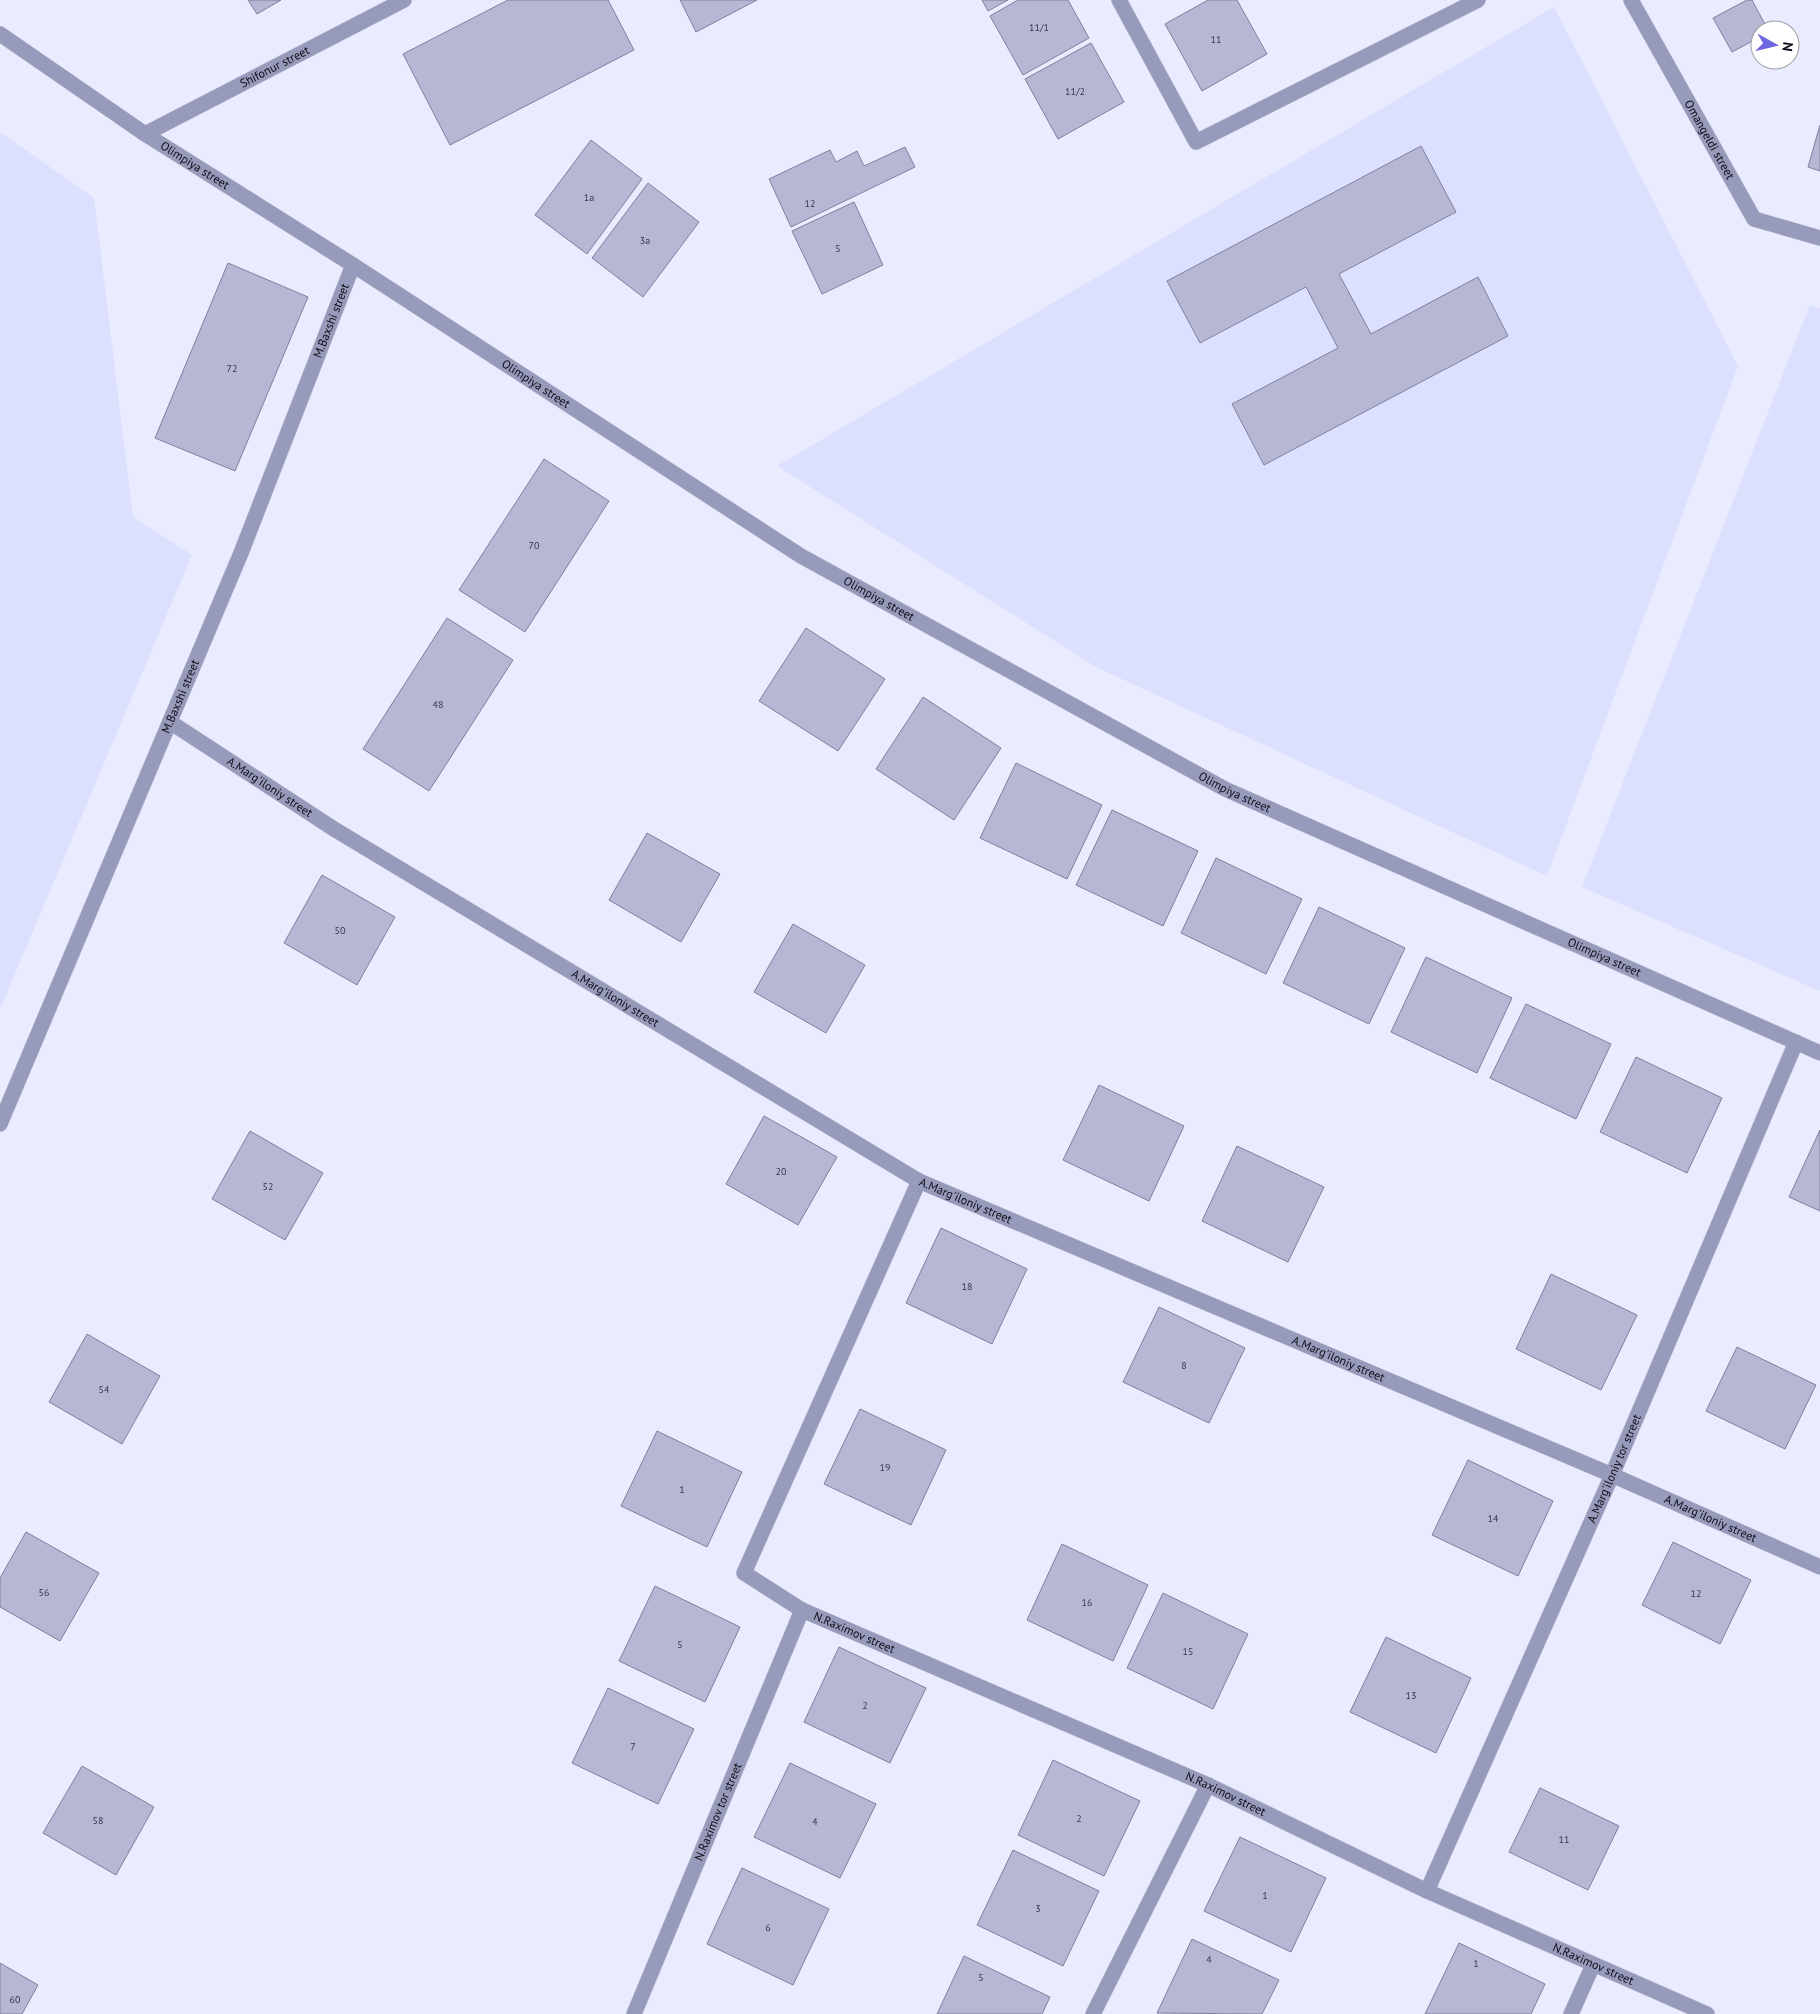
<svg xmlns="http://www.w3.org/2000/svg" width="1820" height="2014" font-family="'PT Sans',sans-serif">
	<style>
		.built { fill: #dcdffe }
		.building { fill: #b5b7d5; stroke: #7e809c }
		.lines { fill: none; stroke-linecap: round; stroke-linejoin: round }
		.lane-casing { stroke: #c5c7d9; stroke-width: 16 }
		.street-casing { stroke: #c5c7d9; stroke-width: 16 }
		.lane { stroke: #989abb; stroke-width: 15 }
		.street { stroke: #989abb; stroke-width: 15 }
		.labels { text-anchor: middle; stroke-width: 4.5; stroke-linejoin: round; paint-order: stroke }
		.number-label { font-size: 10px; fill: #363746 }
		.street-label { font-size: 12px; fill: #0b0c16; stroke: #fff }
	</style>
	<rect width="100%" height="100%" fill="#e9ebfe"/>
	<path class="built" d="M1554,7L1738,366L1547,876L1096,667L777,466Z
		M0,132L94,198L133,517L192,555L0,1009Z
		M1810,305L1820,308V991L1582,887Z"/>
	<path class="building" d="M248,0H281L257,14Z
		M508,0H608L634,50L450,145L403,54Z
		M680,0H757L696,32Z
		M982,0H1008L988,11Z
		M1018,0H1068L1089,38L1023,75L990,16Z
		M1208,0H1237L1267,54L1202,91L1165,24Z
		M1747,0H1752L1768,30H1760V37L1732,52L1713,18Z
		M1091,43L1124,102L1058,139L1025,79Z
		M1820,125V171L1808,167Z
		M591,140L642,179L587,254L535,215Z
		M1421,146L1456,212L1339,274L1371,334L1478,277L1508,336L1264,465L1232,404L1338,348L1306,287L1200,343L1167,281Z
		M905,147L915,167L791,227L769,179L830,150L836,162L857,151L864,166Z
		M648,183L699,222L643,297L592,258Z
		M854,202L883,265L822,294L792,231Z
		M228,263L308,297L235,471L155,438Z
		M544,459L609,501L525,632L459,590Z
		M447,618L513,660L429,791L363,749Z
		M806,628L885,679L838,751L759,701Z
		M923,697L1001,748L954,820L876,769Z
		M1016,763L1102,805L1067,879L980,838Z
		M1112,810L1198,851L1163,926L1076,885Z
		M647,833L720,874L681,942L609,900Z
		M1216,858L1302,899L1266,974L1181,933Z
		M322,875L395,917L357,985L284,943Z
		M1319,907L1405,948L1369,1024L1283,983Z
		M793,924L865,965L826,1033L754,992Z
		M1426,957L1512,998L1477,1073L1391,1032Z
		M1526,1004L1611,1044L1576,1119L1490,1078Z
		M1636,1057L1722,1098L1687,1173L1600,1132Z
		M1099,1085L1184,1126L1149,1201L1063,1160Z
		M764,1116L837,1157L798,1225L726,1184Z
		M1820,1130V1211L1789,1197Z
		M250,1131L323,1173L285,1240L212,1199Z
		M1237,1146L1324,1187L1288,1262L1202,1221Z
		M941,1228L1027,1269L992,1344L906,1303Z
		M1551,1274L1637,1315L1601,1390L1516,1349Z
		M1159,1307L1245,1348L1209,1423L1123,1382Z
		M87,1334L160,1376L122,1444L49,1402Z
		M1737,1347L1816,1385L1785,1449L1706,1411Z
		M860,1409L946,1450L911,1525L824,1484Z
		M657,1431L742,1472L707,1547L621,1506Z
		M1468,1460L1553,1501L1518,1576L1432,1535Z
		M26,1532L99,1573L60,1641L0,1607V1578Z
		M1673,1542L1751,1580L1720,1644L1642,1605Z
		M1062,1544L1148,1585L1113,1661L1027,1620Z
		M655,1586L740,1627L705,1702L619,1661Z
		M1163,1593L1248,1634L1213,1709L1127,1668Z
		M1386,1637L1471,1678L1436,1753L1350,1712Z
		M839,1647L926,1688L890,1763L804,1722Z
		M608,1688L694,1729L658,1804L572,1763Z
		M1053,1760L1140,1801L1104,1876L1018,1835Z
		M790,1763L876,1804L840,1878L754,1837Z
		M82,1766L154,1807L116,1875L43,1833Z
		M1540,1788L1619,1826L1588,1890L1509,1852Z
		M1240,1837L1326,1878L1291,1952L1204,1911Z
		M1013,1850L1099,1891L1063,1966L977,1925Z
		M742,1868L829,1909L793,1985L707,1944Z
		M1192,1939L1279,1980L1262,2014L1157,2013Z
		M1459,1943L1545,1984L1531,2014H1425Z
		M964,1956L1050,1997L1042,2014H937Z
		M0,1963L38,1985L22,2014H0Z"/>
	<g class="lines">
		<defs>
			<path id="lane" d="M1119,0L1196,142L1478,0"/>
			<g id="street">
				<path id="s1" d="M1631,0L1754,219L1820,238"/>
				<path id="s2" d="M0,34L145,134L353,265L801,556L1225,789L1820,1053"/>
				<path id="s3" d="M145,134L404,0"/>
				<path id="s4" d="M170,722L334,829L919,1181L1612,1475L1820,1567"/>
				<path id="s5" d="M0,1124L241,553L353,265"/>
				<path id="s6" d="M919,1181L744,1573L802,1610L1208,1785L1427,1891L1707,2014"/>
				<path id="s7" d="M1427,1891L1612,1475L1796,1042"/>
				<path id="s8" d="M634,2014L802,1610"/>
				<path d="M1093,2014L1208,1785"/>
				<path d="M1571,2014L1593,1965"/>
			</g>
		</defs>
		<use href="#lane" class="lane-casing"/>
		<use href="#street" class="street-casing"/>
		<use href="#lane" class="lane"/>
		<use href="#street" class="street"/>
	</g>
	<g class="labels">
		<g class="number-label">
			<text x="1039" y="31">11/1</text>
			<text x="1216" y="43">11</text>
			<text x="1075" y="95">11/2</text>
			<text x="589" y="201">1a</text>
			<text x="810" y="207">12</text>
			<text x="645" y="244">3a</text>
			<text x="838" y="252">5</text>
			<text x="232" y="372">72</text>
			<text x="534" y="549">70</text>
			<text x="438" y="708">48</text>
			<text x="340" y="934">50</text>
			<text x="781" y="1175">20</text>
			<text x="268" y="1190">52</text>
			<text x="967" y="1290">18</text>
			<text x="1184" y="1369">8</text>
			<text x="104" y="1393">54</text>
			<text x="885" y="1471">19</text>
			<text x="682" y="1493">1</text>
			<text x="1493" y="1522">14</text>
			<text x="44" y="1596">56</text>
			<text x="1696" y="1597">12</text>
			<text x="1087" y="1606">16</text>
			<text x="680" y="1648">5</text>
			<text x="1188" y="1655">15</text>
			<text x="1411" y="1699">13</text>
			<text x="865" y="1709">2</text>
			<text x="633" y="1750">7</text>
			<text x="1079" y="1822">2</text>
			<text x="98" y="1824">58</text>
			<text x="815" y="1825">4</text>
			<text x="1564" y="1843">11</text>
			<text x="1265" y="1899">1</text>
			<text x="1038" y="1912">3</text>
			<text x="768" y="1931">6</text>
			<text x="1209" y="1963">4</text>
			<text x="1476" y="1967">1</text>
			<text x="981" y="1981">5</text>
			<text x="15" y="2003">60</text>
		</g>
		<g class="street-label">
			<text dy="4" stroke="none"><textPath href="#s3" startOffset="146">Shifonur street</textPath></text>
			<text dy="4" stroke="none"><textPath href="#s1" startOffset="160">Omangeldi street</textPath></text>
			<text dy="4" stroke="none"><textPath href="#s2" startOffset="235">Olimpiya street</textPath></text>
			<text dy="4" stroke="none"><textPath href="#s5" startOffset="869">M.Baxshi street</textPath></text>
			<text dy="4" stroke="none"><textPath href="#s2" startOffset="640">Olimpiya street</textPath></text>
			<text dy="4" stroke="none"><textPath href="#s2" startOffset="1045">Olimpiya street</textPath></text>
			<text dy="4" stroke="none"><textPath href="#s5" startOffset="464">M.Baxshi street</textPath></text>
			<text dy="4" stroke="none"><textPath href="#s4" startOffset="119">A.Marg'iloniy street</textPath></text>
			<text dy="4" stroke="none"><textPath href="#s2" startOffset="1450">Olimpiya street</textPath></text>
			<text dy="4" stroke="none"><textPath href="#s2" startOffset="1855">Olimpiya street</textPath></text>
			<text dy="4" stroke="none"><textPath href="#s4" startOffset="524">A.Marg'iloniy street</textPath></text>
			<text dy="4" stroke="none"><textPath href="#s4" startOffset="929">A.Marg'iloniy street</textPath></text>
			<text dy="4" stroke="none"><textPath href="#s4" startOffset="1334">A.Marg'iloniy street</textPath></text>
			<text dy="4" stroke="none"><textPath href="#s7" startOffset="462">A.Marg'iloniy tor street</textPath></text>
			<text dy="4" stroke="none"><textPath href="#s4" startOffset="1739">A.Marg'iloniy street</textPath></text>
			<text dy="4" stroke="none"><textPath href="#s6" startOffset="555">N.Raximov street</textPath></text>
			<text dy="4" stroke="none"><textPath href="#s6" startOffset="960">N.Raximov street</textPath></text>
			<text dy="4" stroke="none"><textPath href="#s8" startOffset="219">N.Raximov tor street</textPath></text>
			<text dy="4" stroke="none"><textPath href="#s6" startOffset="1365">N.Raximov street</textPath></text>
		</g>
	</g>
	<g transform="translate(1775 45) rotate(98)"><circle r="24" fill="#ffffff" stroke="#9d9ea2"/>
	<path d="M0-4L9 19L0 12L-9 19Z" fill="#6e67e1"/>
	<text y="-8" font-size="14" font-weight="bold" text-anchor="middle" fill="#0b0c16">N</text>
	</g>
</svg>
